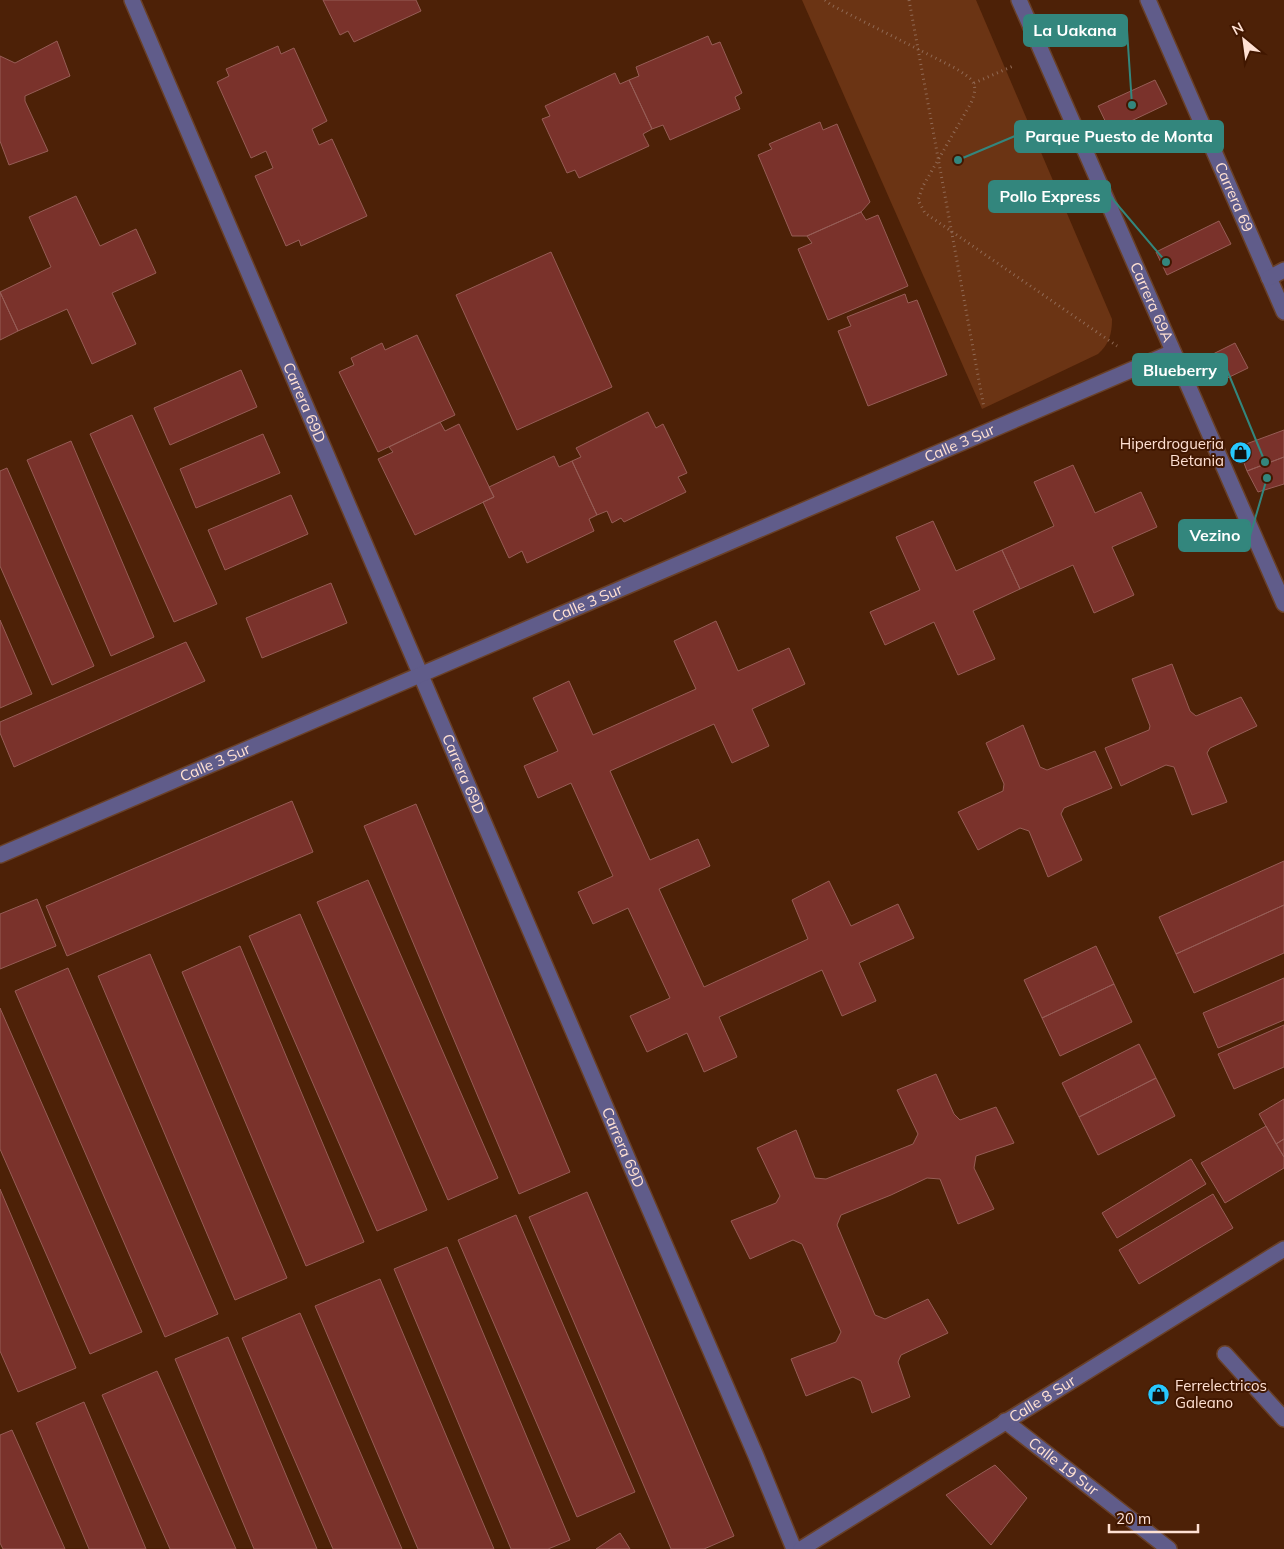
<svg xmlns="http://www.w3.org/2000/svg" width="1284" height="1549" font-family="Mulish,sans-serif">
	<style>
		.green { fill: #6b3414 }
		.building { fill: #7a322b; stroke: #965d56 }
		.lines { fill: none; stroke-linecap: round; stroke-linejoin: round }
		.minor-casing { stroke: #694028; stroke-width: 18 }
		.path { stroke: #906954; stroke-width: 3; stroke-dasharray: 1 4; stroke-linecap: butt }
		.minor { stroke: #605c8a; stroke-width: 15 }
		.labels { text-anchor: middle; stroke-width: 4; stroke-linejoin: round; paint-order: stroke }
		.street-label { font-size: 15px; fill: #ffe1d3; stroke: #411700 }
		.poi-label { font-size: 15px; fill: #ffe1d3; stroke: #411700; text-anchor: end }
		.leader { fill: none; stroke: #33867d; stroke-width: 2 }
		.callout-dot { fill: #33867d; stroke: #411700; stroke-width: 2 }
		.callout { fill: #33867d; stroke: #33867d; stroke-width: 2 }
		.callout-label { font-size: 16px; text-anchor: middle; font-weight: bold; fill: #fff }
	</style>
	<rect width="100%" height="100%" fill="#4d2107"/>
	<path class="green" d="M802,0H976L1112,319C1112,334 1109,344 1098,354L982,409Z"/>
	<path class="building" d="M323,0H416L421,11L354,42L348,31L340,35Z
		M708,36L712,45L720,42L742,93L735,97L740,109L670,140L663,125L652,129L629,80L639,76L636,67Z
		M57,41L70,76L25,96V101L48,151L9,165L0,141V56L15,63Z
		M278,46L281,54L294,48L327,121L312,129L319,145L332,139L367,216L301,246L299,240L286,246L255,176L273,168L266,151L251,158L217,82L229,76L226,69Z
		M615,73L620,84L629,80L652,129L643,134L649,146L579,178L575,170L567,173L542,119L550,116L545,106Z
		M1155,80L1167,104L1110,131L1098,106Z
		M820,122L823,130L837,124L870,202L861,212L807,236H792L758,155L772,149L769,144Z
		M76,196L100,246L136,229L156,273L112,293L136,344L92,364L67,309L18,331L0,292L51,267L29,217Z
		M861,212L866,220L878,215L908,286L828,320L798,249L812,243L807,236Z
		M1219,221L1231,244L1167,275L1156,252Z
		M551,252L612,387L517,430L456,295Z
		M0,292L18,331L0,340Z
		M905,294L908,303L917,300L947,375L868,406L838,331L851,326L847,317Z
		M417,335L455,415L378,452L339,372L354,365L351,358L382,343L385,350Z
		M1235,343L1248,368L1215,384L1203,359Z
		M241,370L257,407L170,445L154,408Z
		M648,412L656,428L663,424L687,473L678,477L686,492L624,522L621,518L612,523L607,511L597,515L572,461L581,457L576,448Z
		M132,415L217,604L174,622L90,434Z
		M440,422L445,431L459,424L494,497L415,535L378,459L393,452L389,447Z
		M1284,430V457L1247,471L1238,447Z
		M263,434L280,473L196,508L180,469Z
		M71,441L154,637L111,656L27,460Z
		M554,456L559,467L572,461L597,515L589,519L594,531L527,563L522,551L509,558L483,502L494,497L489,487Z
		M1284,457V484L1258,492L1247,471Z
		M1073,465L1095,513L1141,492L1157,527L1112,547L1134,595L1094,613L1073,565L1020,589L1002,550L1054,526L1034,482Z
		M7,468L94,666L52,685L0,566V471Z
		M291,495L308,534L225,570L208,530Z
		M933,521L956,571L1002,550L1020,589L973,611L995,659L958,675L934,622L885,645L870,612L920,590L896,537Z
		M331,583L347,623L262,658L246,618Z
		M0,620L32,694L0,708Z
		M716,621L738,671L789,648L805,684L752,709L769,746L732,763L714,724L610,771L650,860L698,839L710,866L659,889L704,987L808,939L792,900L829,881L851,926L898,904L914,938L859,963L876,1001L842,1016L822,970L719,1017L737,1057L704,1072L687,1033L647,1052L630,1016L670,998L628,908L593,924L578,892L613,876L571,783L538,798L524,766L558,751L533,698L569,681L593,735L696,689L674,641Z
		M186,642L205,681L14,767L0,733V722Z
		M1172,664L1190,711L1196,716L1241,697L1257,726L1210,748L1207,753L1227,802L1192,815L1174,767L1166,765L1121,786L1105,748L1149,730L1150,726L1132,679Z
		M1023,725L1040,767L1047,770L1095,751L1112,788L1064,808L1061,814L1082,860L1048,877L1029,831L1020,828L978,850L958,812L1003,791L1004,784L986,743Z
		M292,801L313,852L67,956L46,906Z
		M416,804L570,1172L519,1194L364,826Z
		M1284,861V905L1176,954L1159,917Z
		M368,880L498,1178L448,1200L317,902Z
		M37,899L56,946L0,969V914Z
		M1284,905V953L1194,993L1176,954Z
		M300,914L427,1210L377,1231L249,936Z
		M240,946L364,1242L306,1266L182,972Z
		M1096,946L1114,984L1042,1018L1024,980Z
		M150,954L287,1278L235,1300L98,976Z
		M68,968L218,1314L165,1337L15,991Z
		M1284,978V1020L1218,1048L1203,1013Z
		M1114,984L1132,1022L1060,1056L1042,1018Z
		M0,1008L142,1332L90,1354L0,1149Z
		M1284,1025V1067L1234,1089L1218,1054Z
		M1139,1044L1156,1078L1079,1117L1062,1083Z
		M936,1074L954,1114L960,1120L996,1107L1014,1143L976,1156L974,1168L994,1209L958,1224L940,1179L927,1178L891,1195L841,1215L837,1225L875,1315L885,1319L928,1299L948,1333L901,1355L898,1362L910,1397L872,1413L861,1381L853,1377L806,1396L791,1359L836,1342L841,1332L802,1244L793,1240L750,1259L731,1221L776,1203L780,1196L757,1148L796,1130L815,1178L826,1179L913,1144L918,1134L897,1090Z
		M1156,1078L1175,1116L1098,1155L1079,1117Z
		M1284,1099V1139L1276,1144L1259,1114Z
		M1266,1126L1284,1157V1168L1225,1203L1201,1163Z
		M1284,1139V1157L1276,1144Z
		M1191,1159L1206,1184L1117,1238L1102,1213Z
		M0,1189L76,1368L18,1392L0,1351Z
		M587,1192L734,1536L704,1549H671L529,1217Z
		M1213,1194L1233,1228L1139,1284L1119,1250Z
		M516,1215L635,1492L577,1517L458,1240Z
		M447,1247L570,1540L548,1549H511L394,1269Z
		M380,1279L494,1549H418L315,1306Z
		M300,1313L402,1549H333L242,1338Z
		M228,1337L317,1549H254L175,1359Z
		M157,1371L236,1549H170L102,1395Z
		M84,1402L146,1549H89L36,1423Z
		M12,1430L65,1549H3L0,1543V1435Z
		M995,1465L1027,1498L991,1545L946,1495Z
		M620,1533L630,1549H596Z"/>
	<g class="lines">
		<defs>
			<g id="minor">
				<path id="s1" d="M132,0L636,1178L756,1456L794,1549"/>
				<path id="s2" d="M1019,0L1284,604"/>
				<path id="s3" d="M1148,0L1284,312"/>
				<path d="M1269,278L1284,270"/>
				<path id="s4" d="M0,855L1173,352"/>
				<path d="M1225,1354L1284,1419"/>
				<path id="s5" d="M1005,1421L1169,1549"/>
				<path id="s6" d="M801,1549L1284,1249"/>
			</g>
		</defs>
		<use href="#minor" class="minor-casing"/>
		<path class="path" d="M825,0L831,5L955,68C972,79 980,82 971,103L923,186L918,200L925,213L1117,346
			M909,0L984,408
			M974,83L1013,66"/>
		<use href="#minor" class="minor"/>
	</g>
	<defs>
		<symbol id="shop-disc" viewBox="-11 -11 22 22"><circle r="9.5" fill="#27c8ff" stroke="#411700"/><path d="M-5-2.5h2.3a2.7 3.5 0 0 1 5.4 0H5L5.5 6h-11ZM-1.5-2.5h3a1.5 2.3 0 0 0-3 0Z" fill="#111"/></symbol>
	</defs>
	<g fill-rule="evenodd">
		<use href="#shop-disc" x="1228" y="440" width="25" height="25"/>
		<use href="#shop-disc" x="1146" y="1382" width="25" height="25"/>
	</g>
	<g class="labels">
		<g class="street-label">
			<text dy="5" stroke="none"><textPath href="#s3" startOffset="215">Carrera 69</textPath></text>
			<text dy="5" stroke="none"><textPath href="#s2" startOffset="330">Carrera 69A</textPath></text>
			<text dy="5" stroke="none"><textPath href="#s1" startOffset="438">Carrera 69D</textPath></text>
			<text dy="5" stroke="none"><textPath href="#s4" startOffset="1044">Calle 3 Sur</textPath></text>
			<text dy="5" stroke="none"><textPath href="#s4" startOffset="639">Calle 3 Sur</textPath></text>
			<text dy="5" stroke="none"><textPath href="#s4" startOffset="234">Calle 3 Sur</textPath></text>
			<text dy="5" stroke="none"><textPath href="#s1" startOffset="842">Carrera 69D</textPath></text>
			<text dy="5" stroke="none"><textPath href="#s1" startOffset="1248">Carrera 69D</textPath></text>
			<text dy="5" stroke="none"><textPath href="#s6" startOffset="284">Calle 8 Sur</textPath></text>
			<text dy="5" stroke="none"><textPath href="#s5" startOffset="74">Calle 19 Sur</textPath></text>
		</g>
		<g class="poi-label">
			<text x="1224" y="449">Hiperdrogueria<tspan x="1224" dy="17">Betania</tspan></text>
			<text x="1175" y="1391" text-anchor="start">Ferrelectricos<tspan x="1175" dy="17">Galeano</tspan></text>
		</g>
	</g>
	<path class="leader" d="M1132 105L1127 30M958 160L1015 136M1166 262L1110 196M1265 462L1227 370M1267 478L1250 536"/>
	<g class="callout-dot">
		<circle cx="1132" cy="105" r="5"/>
		<circle cx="958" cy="160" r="5"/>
		<circle cx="1166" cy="262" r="5"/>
		<circle cx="1265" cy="462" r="5"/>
		<circle cx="1267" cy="478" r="5"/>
	</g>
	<g class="callout">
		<rect x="1024" y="15" width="103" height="31" rx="5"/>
		<rect x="1015" y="121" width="208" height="31" rx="5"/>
		<rect x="989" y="181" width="121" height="31" rx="5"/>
		<rect x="1133" y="354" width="94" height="31" rx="5"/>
		<rect x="1179" y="520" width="71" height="31" rx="5"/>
	</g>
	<g class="callout-label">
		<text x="1075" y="36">La Uakana</text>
		<text x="1119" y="142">Parque Puesto de Monta</text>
		<text x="1050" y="202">Pollo Express</text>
		<text x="1180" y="376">Blueberry</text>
		<text x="1215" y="541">Vezino</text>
	</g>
	<g transform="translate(1244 40) rotate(331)" stroke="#411700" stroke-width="4" paint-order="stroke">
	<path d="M0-4L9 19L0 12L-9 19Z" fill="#ffe1d3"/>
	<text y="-8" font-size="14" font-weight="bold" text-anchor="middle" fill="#ffe1d3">N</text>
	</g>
	<path d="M1109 1524v8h89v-8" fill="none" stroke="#ffe1d3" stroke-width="2.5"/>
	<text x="1116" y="1524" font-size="15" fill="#ffe1d3" stroke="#411700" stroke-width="4" paint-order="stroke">20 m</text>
</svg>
